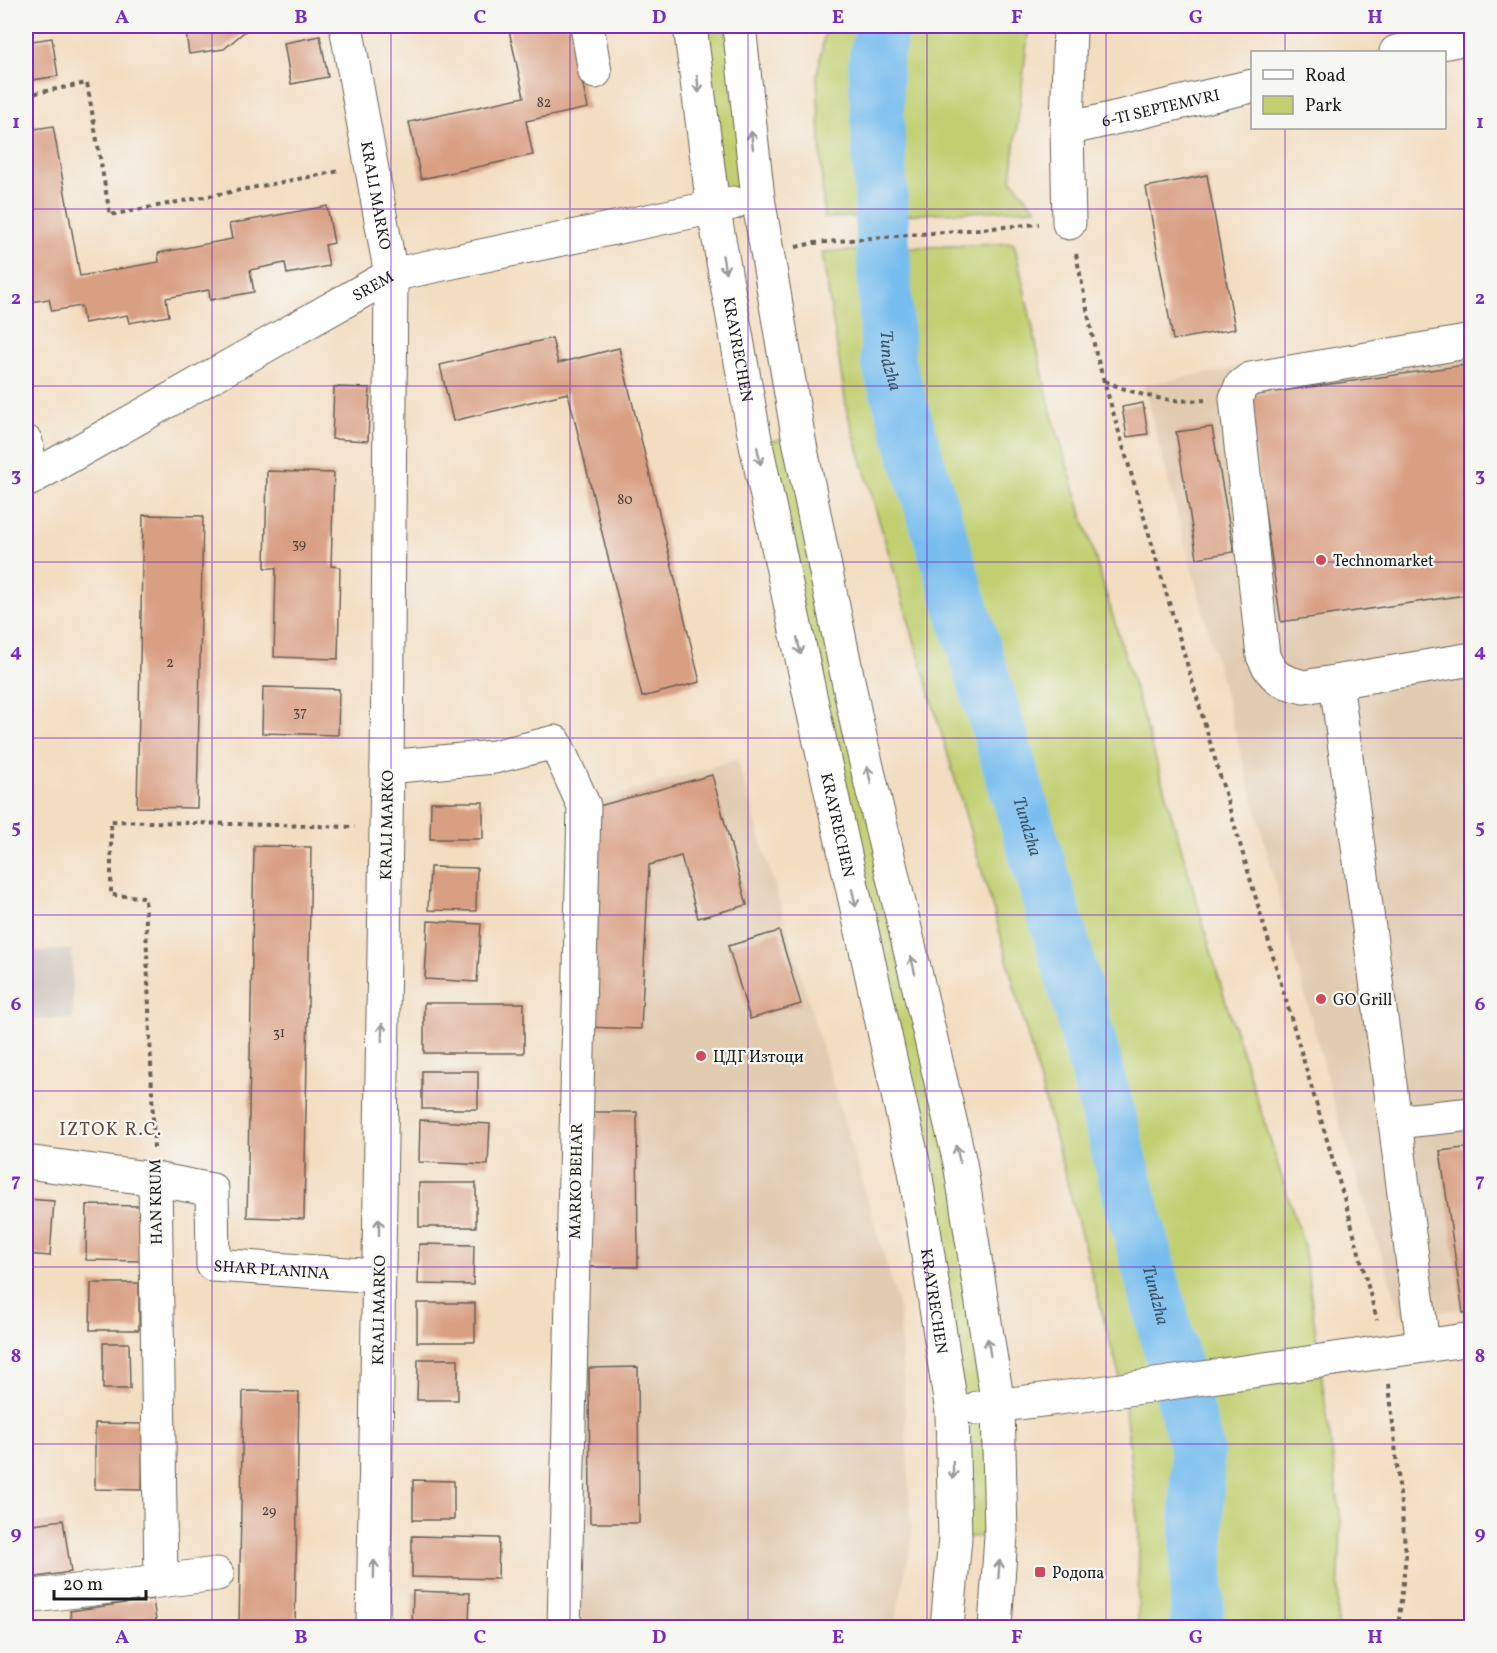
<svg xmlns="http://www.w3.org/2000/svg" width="1497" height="1653" font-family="Vollkorn,serif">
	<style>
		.built { fill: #e1cbb1 }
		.industrial { fill: #ccc2b9 }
		.green { fill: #c1cf70; stroke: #6e7646; stroke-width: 1.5 }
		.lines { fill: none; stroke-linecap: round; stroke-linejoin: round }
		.river { stroke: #78bdef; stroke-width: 54 }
		.building { fill: #d99f83 }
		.minor-casing { stroke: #676056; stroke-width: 35 }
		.path { stroke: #676056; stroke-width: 4; stroke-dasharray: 4.5 4.5; stroke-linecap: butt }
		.minor { stroke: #fff; stroke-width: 33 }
		.oneway { stroke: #999 }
		.grid { fill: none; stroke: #7b2cbf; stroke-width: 1.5; stroke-opacity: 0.55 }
		.poi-dot { fill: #d1495b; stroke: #f6f6f2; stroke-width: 2 }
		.labels { text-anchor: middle; stroke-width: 4.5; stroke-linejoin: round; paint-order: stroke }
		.number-label { font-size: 14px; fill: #4b3d36 }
		.street-label { font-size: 16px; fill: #1c1c1c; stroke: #f6f6f2 }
		.poi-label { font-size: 16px; fill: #1c1c1c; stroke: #f6f6f2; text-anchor: start }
		.water-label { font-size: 18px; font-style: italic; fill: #3c5466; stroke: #f6f6f2 }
		.neighbourhood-label { font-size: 18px; letter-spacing: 1.5px; fill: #5e4a40; stroke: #f6f6f2 }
		.neatline { fill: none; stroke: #7b2cbf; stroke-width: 2 }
		.grid-label { font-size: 20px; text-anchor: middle; font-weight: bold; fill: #7b2cbf }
	</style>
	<rect width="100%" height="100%" fill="#f6f6f2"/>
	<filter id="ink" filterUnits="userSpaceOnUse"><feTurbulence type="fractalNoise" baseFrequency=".0167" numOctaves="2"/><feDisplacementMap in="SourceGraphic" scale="12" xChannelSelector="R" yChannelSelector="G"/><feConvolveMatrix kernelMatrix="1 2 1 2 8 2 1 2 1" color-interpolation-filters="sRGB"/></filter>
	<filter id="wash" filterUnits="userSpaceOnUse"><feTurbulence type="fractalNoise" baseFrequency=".008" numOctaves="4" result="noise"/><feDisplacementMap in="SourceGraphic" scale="24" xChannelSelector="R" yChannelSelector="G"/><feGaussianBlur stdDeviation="1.35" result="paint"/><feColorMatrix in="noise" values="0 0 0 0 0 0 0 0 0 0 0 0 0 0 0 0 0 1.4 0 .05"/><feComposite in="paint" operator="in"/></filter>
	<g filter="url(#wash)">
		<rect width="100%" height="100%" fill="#f3ddc1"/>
		<path class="built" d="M1471,326V1308L1401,1316L1339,1123L1143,385Z
			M737,759L899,1307L912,1540L894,1627L564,1628L584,806Z"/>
		<path class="industrial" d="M72,950L73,1019H26V951Z"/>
		<path class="green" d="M690,26H739L758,198L713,206Z
			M826,26H1029L1011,179L1036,209L824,218L817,76Z
			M1014,243L1051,412L1144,719L1224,996L1304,1246L1341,1520L1337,1627H1138L1139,1537L1123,1390L998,926L847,411L822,252Z
			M798,435L960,1163L1001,1535L955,1538L952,1412L757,445Z"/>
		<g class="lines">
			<path class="river" id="s1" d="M883,26L875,61L888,362L1066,954L1197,1450V1628"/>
		</g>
		<g id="blocks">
			<path class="building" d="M185,26H251L224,49L189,54Z
				M508,26H570L588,108L526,121L533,155L421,179L409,122L524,97Z
				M320,36L328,77L291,84L284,43Z
				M52,38L58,76L26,81V42Z
				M33,114L35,129L53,126L80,276L159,262L158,253L232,239L229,224L327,206L334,243L325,245L329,266L287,274L285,263L250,270L254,292L210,300L209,290L166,298L169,316L129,323L127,315L84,323L81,306L52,311L49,299L30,302L26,277V115Z
				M1207,175L1235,329L1173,340L1146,187Z
				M552,338L558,363L619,348L700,682L642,697L568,393L453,421L440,365Z
				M1472,364V594L1281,622L1248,396Z
				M334,387L370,388L368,441L332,439Z
				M1143,403L1148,434L1127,437L1122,407Z
				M1212,427L1234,552L1197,558L1176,432Z
				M267,471L334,473L331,566L340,567L338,659L274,657L276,568H265Z
				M143,515L203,516L197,808L137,807Z
				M263,687L339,689L338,735L262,733Z
				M712,775L747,905L698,918L681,856L649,865L641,1029L585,1027L595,807Z
				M431,802H483V839H430Z
				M254,846L311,847L304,1219L247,1217Z
				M430,867L477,868L476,911L428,910Z
				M428,921L481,924L477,982L425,979Z
				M779,931L801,1004L750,1019L728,946Z
				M424,1003H524V1053H424Z
				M422,1071H478V1109H422Z
				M588,1112H637L638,1267H589Z
				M420,1120L490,1124L488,1165L419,1162Z
				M1472,1147V1312L1463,1313L1440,1151Z
				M419,1183H476V1227H419Z
				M26,1199L54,1201L50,1256L26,1254Z
				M87,1205L143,1206L142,1261L86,1260Z
				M419,1244L474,1245L473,1285L418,1284Z
				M91,1283H139V1330H90Z
				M417,1303H475V1342H417Z
				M103,1343H129L130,1389H103Z
				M418,1359H458V1400H417Z
				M638,1367L639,1523H590L589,1368Z
				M243,1391L299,1392L295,1628H239Z
				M95,1423L143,1424L142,1490L95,1489Z
				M413,1480L454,1481V1520H413Z
				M63,1520L71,1572L30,1578L26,1546V1525Z
				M412,1536L499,1538L498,1579L412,1577Z
				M413,1591L470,1593L469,1628H412Z
				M153,1599L157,1628H72L70,1611Z"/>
		</g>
	</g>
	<g filter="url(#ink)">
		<use href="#blocks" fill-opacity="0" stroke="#676056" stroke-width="1.5"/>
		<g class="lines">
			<defs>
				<g id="minor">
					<path id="s2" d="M346,26L391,275L387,767L373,1628"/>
					<path d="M587,26L595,72"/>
					<path id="s3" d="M690,26L713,206L756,445L819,737L915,1171L952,1412L955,1538L947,1628"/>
					<path d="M739,26L758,198L798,435L857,724L960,1163L998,1405L1001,1535L995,1628"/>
					<path d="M1396,52L1472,37"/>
					<path id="s4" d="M1067,129L1252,86"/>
					<path d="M1069,223L1067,129L1070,26"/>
					<path d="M1472,341L1250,379L1241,386L1236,398L1263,656C1273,679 1281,681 1304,687L1472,659"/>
					<path d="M26,442L32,478"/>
					<path id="s5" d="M26,481L391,275L733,203"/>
					<path d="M1336,682L1395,1122L1423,1345"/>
					<path d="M387,767L494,757L555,742L584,806L564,1628"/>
					<path d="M1395,1122L1472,1114"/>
					<path id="s6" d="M26,1162L155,1179L212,1190L213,1265L378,1276"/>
					<path d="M155,1179L161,1580"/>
					<path d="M977,1408L1107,1392L1472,1339"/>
					<path d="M26,1597L217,1574"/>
				</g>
			</defs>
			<use href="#minor" class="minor-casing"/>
			<path class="path" d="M26,95L87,83L110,215L340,171
				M796,247L814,243L1039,224
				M1076,254L1096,354L1349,1215L1377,1320
				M1105,381C1138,396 1169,403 1205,400
				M154,1148L145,897L111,895V821L355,827
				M1389,1384L1406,1555L1398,1628"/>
			<use href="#minor" class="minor"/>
		</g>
		<defs><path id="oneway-shaft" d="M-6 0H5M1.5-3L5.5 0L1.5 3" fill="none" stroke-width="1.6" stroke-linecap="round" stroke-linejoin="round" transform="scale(1.5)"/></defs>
		<g class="oneway">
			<use href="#oneway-shaft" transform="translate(698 84) rotate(83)"/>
			<use href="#oneway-shaft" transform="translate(752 140) rotate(-96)"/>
			<use href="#oneway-shaft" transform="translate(724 264) rotate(80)"/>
			<use href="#oneway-shaft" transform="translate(759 456) rotate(78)"/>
			<use href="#oneway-shaft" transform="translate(799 646) rotate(78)"/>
			<use href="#oneway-shaft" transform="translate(869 775) rotate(-103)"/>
			<use href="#oneway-shaft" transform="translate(854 898) rotate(77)"/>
			<use href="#oneway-shaft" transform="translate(913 965) rotate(-103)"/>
			<use href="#oneway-shaft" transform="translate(382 1032) rotate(-89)"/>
			<use href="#oneway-shaft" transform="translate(958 1154) rotate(-103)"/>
			<use href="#oneway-shaft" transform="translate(379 1227) rotate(-90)"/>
			<use href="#oneway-shaft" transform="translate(989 1347) rotate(-99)"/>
			<use href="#oneway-shaft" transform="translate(953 1470) rotate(89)"/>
			<use href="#oneway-shaft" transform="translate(374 1569) rotate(-89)"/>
			<use href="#oneway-shaft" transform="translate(999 1569) rotate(-86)"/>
		</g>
	</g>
	<path class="grid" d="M212,26V1628M391,26V1628M570,26V1628M748,26V1628M927,26V1628M1106,26V1628M1285,26V52M1285,128V1628M26,209H1472M26,386H1472M26,562H1472M26,738H1472M26,915H1472M26,1091H1472M26,1267H1472M26,1444H1472"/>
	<g class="poi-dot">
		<circle cx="1321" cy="560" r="6"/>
		<circle cx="1321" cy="999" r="6"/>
		<circle cx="701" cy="1056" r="6"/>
		<rect x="1034" y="1566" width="12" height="12" rx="3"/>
	</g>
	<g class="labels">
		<g class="number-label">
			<text x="544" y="107">82</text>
			<text x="625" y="504">80</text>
			<text x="299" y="548">39</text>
			<text x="170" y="667">2</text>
			<text x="300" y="716">37</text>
			<text x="279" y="1037">31</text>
			<text x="269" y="1515">29</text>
		</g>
		<g class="street-label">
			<text dy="6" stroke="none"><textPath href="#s4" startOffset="96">6-TI SEPTEMVRI</textPath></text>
			<text dy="6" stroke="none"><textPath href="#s2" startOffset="172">KRALI MARKO</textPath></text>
			<text dy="6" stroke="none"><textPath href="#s5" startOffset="398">SREM</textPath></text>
			<text dy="6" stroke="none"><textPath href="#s3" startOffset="327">KRAYRECHEN</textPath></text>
			<text transform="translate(386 825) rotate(-89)" y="6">KRALI MARKO</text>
			<text dy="6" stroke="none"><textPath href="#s3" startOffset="813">KRAYRECHEN</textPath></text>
			<text transform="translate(575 1181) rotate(-89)" y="6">MARKO BEHAR</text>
			<text transform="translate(155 1202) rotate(-91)" y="6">HAN KRUM</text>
			<text dy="6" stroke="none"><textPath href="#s6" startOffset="322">SHAR PLANINA</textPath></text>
			<text dy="6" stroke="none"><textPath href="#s3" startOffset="1299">KRAYRECHEN</textPath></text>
			<text transform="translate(378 1310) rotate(-89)" y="6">KRALI MARKO</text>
		</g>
		<g class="poi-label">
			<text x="1333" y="566">Technomarket</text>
			<text x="1333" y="1005">GO Grill</text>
			<text x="713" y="1062">ЦДГ Изтоци</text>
			<text x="1052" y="1578">Родопа</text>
		</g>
		<g class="water-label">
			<text dy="6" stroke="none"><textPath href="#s1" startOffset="336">Tundzha</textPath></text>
			<text dy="6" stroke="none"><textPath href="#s1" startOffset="822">Tundzha</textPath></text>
			<text dy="6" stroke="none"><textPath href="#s1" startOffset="1308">Tundzha</textPath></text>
		</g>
		<g class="neighbourhood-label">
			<text x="111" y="1135">IZTOK R.C.</text>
		</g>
	</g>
	<rect width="1497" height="1653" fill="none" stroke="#f6f6f2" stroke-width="66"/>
	<rect x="1251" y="51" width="195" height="78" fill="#f6f6f2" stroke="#9f9f9c" stroke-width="1.5"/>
	<rect x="1263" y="70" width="30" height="9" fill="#ffffff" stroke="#9f9f9c" stroke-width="1.5"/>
	<text x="1305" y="81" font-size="18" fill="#1c1c1c">Road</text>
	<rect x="1263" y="96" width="30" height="18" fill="#c1cf70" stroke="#9f9f9c" stroke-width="1.5"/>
	<text x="1305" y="111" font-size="18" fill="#1c1c1c">Park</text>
	<path d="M54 1590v9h92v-9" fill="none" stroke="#1c1c1c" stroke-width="3"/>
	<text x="63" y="1590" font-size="18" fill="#1c1c1c" stroke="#f6f6f2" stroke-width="4.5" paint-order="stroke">20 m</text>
	<rect x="33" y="33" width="1431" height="1587" class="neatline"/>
	<g class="grid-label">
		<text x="122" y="23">A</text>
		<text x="301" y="23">B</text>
		<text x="480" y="23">C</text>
		<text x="659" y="23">D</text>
		<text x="838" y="23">E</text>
		<text x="1017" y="23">F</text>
		<text x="1196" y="23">G</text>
		<text x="1375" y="23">H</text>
		<text x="16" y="128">1</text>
		<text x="1480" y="128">1</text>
		<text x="16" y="304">2</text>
		<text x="1480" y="304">2</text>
		<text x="16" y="481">3</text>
		<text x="1480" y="481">3</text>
		<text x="16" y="657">4</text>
		<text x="1480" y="657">4</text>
		<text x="16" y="833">5</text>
		<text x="1480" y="833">5</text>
		<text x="16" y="1010">6</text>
		<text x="1480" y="1010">6</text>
		<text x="16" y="1186">7</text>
		<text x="1480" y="1186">7</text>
		<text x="16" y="1362">8</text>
		<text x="1480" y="1362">8</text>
		<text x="16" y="1539">9</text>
		<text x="1480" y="1539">9</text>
		<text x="122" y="1643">A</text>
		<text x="301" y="1643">B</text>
		<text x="480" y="1643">C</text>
		<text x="659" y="1643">D</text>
		<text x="838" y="1643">E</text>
		<text x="1017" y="1643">F</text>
		<text x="1196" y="1643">G</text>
		<text x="1375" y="1643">H</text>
	</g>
</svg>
